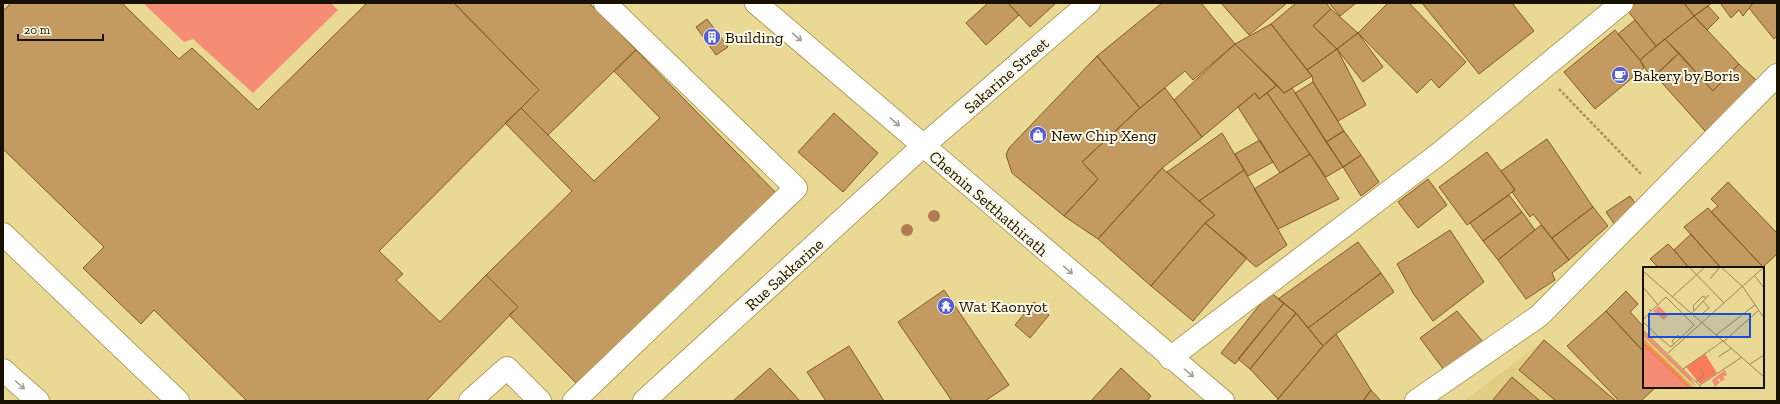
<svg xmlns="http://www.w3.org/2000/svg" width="1780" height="404" font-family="'Zilla Slab',serif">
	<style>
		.built { fill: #e2ce83 }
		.green { fill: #f48d73 }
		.building { fill: #c39b62; stroke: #815c22 }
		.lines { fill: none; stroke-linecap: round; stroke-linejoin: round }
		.minor-casing { stroke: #b3a260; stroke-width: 24 }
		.major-casing { stroke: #b3a260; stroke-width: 24 }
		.path { stroke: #9f9160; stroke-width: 2.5; stroke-dasharray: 3 2; stroke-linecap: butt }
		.minor { stroke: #fff; stroke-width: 22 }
		.major { stroke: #fff; stroke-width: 22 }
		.tree { fill: #b07b52 }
		.oneway { stroke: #a3a099 }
		.labels { text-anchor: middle; stroke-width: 4; stroke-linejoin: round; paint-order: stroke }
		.poi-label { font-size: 16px; fill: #181100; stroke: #fef9e6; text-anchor: start }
		.street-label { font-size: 16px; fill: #181100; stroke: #fef9e6 }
		.inset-river { fill: none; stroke: #cdb142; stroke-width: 2 }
		.inset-road { fill: none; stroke: #968859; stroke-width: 1 }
		.view { fill: #1d4ed8; fill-opacity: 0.15; stroke: #1d4ed8; stroke-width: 2 }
		.inset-edge { fill: none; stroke: #181100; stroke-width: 2 }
	</style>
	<rect width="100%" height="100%" fill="#ead895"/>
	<path class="built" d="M1544,340L1617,401H1464Z"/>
	<path class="green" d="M143,3H331L338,10L253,93L193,39L184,42Z"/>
	<path class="building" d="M11,3H122L179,59L192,48L258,110L367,3H454L539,90L379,251L403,274L396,280L440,322L486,275L518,307L426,401H247L154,310L141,324L83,268L104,247L3,149V11Z
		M454,3H589L636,50L548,135L521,108L539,90Z
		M988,3H1008L1019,15L986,45L966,23Z
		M1008,3H1056L1030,27Z
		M1162,3H1201L1235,44L1193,80L1185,71L1140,108L1097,56Z
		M1221,3H1287L1249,35Z
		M1296,3H1326L1331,9L1313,26L1337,49L1307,70L1271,24Z
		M1329,3H1356L1340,16Z
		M1388,3H1409L1466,62L1439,88L1431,79L1417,93L1358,33Z
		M1422,3H1512L1534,31L1479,74Z
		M1636,3H1684L1694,16L1656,46L1627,10Z
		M1684,3H1712L1694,16Z
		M1720,3H1753L1743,16L1739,10L1731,18Z
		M1753,3H1777V36L1774,39L1749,8Z
		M1708,6L1719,18L1707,30L1694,16Z
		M1331,9L1358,33L1337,49L1313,26Z
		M1694,16L1739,64L1713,91L1665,39Z
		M707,19L728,47L716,55L696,27Z
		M1635,20L1656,46L1640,60L1618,34Z
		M1271,24L1312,76L1284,93L1235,44Z
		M1615,30L1640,60L1644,68L1595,109L1564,72Z
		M1358,33L1383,67L1363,82L1337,49Z
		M1665,39L1679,53L1652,79L1640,60Z
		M1235,44L1277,85L1259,99L1255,93L1202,137L1174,100Z
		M1337,49L1366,105L1338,121L1313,82L1312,76L1307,70Z
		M636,50L780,197L583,390L509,315L518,307L486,275L572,191L505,123L521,108L594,181L660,118L614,71Z
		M1679,53L1713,91L1739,64L1757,81L1705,131L1655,75Z
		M1097,56L1140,108L1082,162L1098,179L1064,216L1012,173L1006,155L1009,148Z
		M1313,82L1344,131L1326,142L1295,93Z
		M1277,85L1284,93L1292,88L1343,167L1326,177L1267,93Z
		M1165,88L1202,137L1162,168L1098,239L1064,216L1098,179L1082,162L1140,108Z
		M1255,93L1259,99L1267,93L1310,154L1280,173L1238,107Z
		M834,113L878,153L843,192L798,152Z
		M1344,131L1361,155L1343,167L1326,142Z
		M1222,133L1244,170L1199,201L1167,172Z
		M1547,139L1593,207L1552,238L1533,214L1530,217L1512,192L1515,190L1501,171Z
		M1260,140L1273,162L1248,176L1235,154Z
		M1487,152L1515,190L1467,225L1439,187Z
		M1310,154L1339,199L1278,229L1254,189Z
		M1361,155L1379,182L1361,196L1343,167Z
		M1162,168L1215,215L1205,223L1151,286L1098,239Z
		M1244,170L1287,245L1256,267L1205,223L1215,215L1199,201Z
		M1428,179L1447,205L1418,228L1398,202Z
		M1728,182L1777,233V254L1763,267L1711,212L1718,206L1711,199Z
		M1509,195L1522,212L1483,241L1470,223Z
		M1630,196L1639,209L1615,225L1606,212Z
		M1593,207L1608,226L1569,260L1552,238Z
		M1708,208L1763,267V268H1721L1684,227Z
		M1522,212L1535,230L1498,260L1483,241Z
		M1205,223L1247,258L1193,321L1151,286Z
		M1541,225L1569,260L1552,273L1555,280L1526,299L1498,260Z
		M1450,230L1484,282L1433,321L1413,293L1397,264Z
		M1691,234L1721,268H1689L1674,250Z
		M1358,242L1381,273L1308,328L1296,313L1278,299Z
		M1668,244L1674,250L1689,268H1659L1650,259Z
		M1381,273L1394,292L1336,334L1323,346L1308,328Z
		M944,290L1009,385L985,401H952L898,322Z
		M1626,291L1638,304L1630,312L1644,327V348L1642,350L1606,311Z
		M1270,292L1284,303L1235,364L1221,353Z
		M1034,302L1049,315L1030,338L1015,325Z
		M1284,303L1296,313L1250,369L1238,359Z
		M1457,311L1483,342L1444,370L1420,338Z
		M1606,311L1642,350L1644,348V387H1656L1641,401H1619L1567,346Z
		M1296,313L1323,346L1278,399L1250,369Z
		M1336,334L1371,390L1363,401H1276L1323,346Z
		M1544,340L1616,401H1556L1519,370Z
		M849,346L884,401H826L807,372Z
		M770,368L800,401H733Z
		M1121,368L1151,396L1147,401H1091Z
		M1512,377L1540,401H1492Z
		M1371,390L1381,401H1363Z"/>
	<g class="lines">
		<defs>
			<path id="minor" d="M3,234L178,401
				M1170,358L1440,153L1622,3
				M3,370L38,401
				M470,401L507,368L540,401
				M574,401L796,188L605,3
				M644,401L923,146L1089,3
				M1416,401L1539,316L1777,75"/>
			<path id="major" d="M756,3L1223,401"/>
		</defs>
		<use href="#minor" class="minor-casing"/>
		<use href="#major" class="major-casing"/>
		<path class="path" d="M1559,89L1642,175"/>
		<use href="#minor" class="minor"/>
		<use href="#major" class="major"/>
	</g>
	<g class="tree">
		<circle cx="934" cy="216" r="6"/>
		<circle cx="907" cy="230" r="6"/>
	</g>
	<defs><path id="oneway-shaft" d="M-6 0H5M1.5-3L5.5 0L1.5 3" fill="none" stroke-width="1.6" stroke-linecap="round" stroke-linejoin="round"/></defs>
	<g class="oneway">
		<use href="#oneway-shaft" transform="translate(797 37) rotate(41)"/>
		<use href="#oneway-shaft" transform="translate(895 122) rotate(41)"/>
		<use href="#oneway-shaft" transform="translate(1068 270) rotate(41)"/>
		<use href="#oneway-shaft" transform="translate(1189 373) rotate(40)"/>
		<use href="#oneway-shaft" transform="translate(20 385) rotate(42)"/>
	</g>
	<defs>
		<symbol id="building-disc" viewBox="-11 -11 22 22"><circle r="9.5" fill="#545dd4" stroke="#fef9e6"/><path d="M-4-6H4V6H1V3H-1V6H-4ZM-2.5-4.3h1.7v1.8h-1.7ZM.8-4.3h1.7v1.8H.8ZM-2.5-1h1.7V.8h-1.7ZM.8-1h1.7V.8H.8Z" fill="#fff"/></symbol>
		<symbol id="cafe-disc" viewBox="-11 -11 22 22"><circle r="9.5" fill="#545dd4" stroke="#fef9e6"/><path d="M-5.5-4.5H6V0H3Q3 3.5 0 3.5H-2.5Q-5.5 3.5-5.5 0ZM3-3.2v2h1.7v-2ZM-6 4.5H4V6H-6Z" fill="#fff"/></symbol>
		<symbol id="shop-disc" viewBox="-11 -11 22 22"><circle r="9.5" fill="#545dd4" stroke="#fef9e6"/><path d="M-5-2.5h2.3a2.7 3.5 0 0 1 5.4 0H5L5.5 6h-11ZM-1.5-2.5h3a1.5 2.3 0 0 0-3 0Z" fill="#fff"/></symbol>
		<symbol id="temple-disc" viewBox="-11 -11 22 22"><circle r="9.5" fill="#545dd4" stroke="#fef9e6"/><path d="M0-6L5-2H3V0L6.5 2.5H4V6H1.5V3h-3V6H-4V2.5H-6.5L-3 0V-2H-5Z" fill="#fff"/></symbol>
	</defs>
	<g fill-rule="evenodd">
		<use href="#building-disc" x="702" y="27" width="20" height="20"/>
		<use href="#cafe-disc" x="1610" y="65" width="20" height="20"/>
		<use href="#shop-disc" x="1028" y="125" width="20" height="20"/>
		<use href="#temple-disc" x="936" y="296" width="20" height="20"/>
	</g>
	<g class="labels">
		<g class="poi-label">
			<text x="725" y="43">Building</text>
			<text x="1633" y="81">Bakery by Boris</text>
			<text x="1051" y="141">New Chip Xeng</text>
			<text x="959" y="312">Wat Kaonyot</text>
		</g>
		<g class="street-label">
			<text transform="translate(1006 75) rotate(-41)" y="6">Sakarine Street</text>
			<text transform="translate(989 203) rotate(41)" y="6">Chemin Setthathirath</text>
			<text transform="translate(784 274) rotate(-42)" y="6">Rue Sakkarine</text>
		</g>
	</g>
	<g transform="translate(1643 267)">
		<rect width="121" height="121" fill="#ead895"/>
		<path d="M16,39L25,48L21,53L10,44ZM0,64L47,110L54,121L0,69ZM0,79L8,86L45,121H0ZM82,103L84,108L80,110L82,112L78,115L76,111L74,113L77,115L72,120L69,113Z" fill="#f48d73"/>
		<path d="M0,74L41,112L49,121H45L0,79ZM62,87L74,106L57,117L43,100Z" fill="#fc7b5b"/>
		<path class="inset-river" d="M0,72L50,121"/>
		<path class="inset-road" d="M46,0L81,36M78,0L100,20L121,51M0,4L121,110M112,9L121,21M67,12L77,0M0,20L15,38M29,30L62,0M6,42L8,44L23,30L51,58L28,80L17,71M51,43L50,39L60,29L63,31M48,47L66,28M59,47L66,41L60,34M0,53L8,44M0,55L17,71M0,63L59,121M73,68L112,38M81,74L115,44M31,77L29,74L35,68L38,72M25,86L121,0M75,90L89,81M107,97L121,88M40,102L80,74M53,115L61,108L57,101M57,118L99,90"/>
		<path class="view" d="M6,47H107V70H6Z"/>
		<rect width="121" height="121" class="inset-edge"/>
	</g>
	<rect width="1780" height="404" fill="none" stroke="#181100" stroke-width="8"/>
	<path d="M18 34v6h85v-6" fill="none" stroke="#181100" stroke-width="2"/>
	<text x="24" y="34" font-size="12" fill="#181100" stroke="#fef9e6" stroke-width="3" paint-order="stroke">20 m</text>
</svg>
